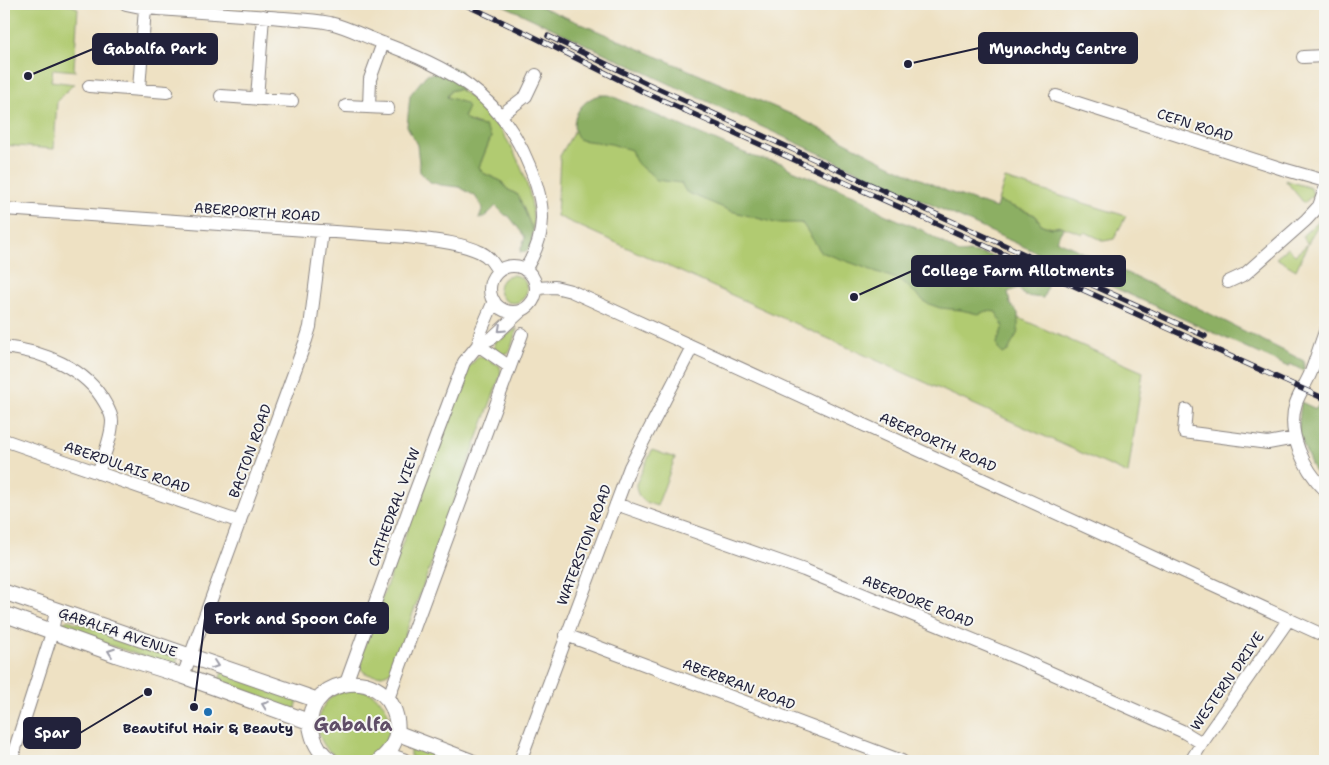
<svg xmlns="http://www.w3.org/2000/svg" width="1329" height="765" font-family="'Shantell Sans',sans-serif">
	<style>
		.green { fill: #b1cb71; stroke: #6a7656 }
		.forest { fill: #8caf63; stroke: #57684f }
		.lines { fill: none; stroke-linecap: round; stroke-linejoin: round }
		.minor-casing { stroke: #88827f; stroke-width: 14 }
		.tertiary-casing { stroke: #88827f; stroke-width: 17 }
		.minor { stroke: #fff; stroke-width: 12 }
		.tertiary { stroke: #fff; stroke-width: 15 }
		.rail-casing { stroke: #22223b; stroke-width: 5.5 }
		.rail { stroke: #f6f6f2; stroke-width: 4; stroke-dasharray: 11; stroke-linecap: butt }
		.oneway { stroke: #9c9ca7 }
		.poi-dot { fill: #1f6fb2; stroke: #f6f6f2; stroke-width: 2 }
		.labels { text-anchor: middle; stroke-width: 4; stroke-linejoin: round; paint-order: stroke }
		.street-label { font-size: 14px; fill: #22223b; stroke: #f6f6f2 }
		.poi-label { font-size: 14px; font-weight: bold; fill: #22223b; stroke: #f6f6f2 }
		.district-label { font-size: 19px; font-weight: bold; fill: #604e67; stroke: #f6f6f2 }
		.leader { fill: none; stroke: #22223b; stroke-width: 2 }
		.callout-dot { fill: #22223b; stroke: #f6f6f2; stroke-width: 2 }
		.callout { fill: #22223b; stroke: #22223b; stroke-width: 2 }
		.callout-label { font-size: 15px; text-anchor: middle; font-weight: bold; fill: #fff }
	</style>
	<rect width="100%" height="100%" fill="#f6f6f2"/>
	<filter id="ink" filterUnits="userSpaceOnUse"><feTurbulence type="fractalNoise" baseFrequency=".02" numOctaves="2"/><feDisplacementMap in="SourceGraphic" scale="10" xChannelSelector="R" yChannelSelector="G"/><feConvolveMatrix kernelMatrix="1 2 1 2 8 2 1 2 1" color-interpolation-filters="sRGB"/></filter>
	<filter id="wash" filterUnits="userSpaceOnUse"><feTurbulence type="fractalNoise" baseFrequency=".0096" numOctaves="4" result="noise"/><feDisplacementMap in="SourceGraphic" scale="20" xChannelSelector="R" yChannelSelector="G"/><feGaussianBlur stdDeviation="1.12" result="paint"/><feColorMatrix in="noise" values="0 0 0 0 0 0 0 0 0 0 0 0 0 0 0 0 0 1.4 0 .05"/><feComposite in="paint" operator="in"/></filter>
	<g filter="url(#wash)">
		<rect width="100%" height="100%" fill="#eee1c3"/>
		<path class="green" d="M4,4H68L78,8L74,68L76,71L53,69L51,81L74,84L57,101L54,149L4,145Z
			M458,89C501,113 537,182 533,231L518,195L507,189L501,181L483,173L479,167L491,137L485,127L466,120L447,97L450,91Z
			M577,126L1143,372L1128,474L557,216L560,156Z
			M1005,179L1126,216L1114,239L1104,241L1085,232L1083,234L1060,226L1052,228L1042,225L1035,215L998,201Z
			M1285,180L1311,188L1313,195L1304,203Z
			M1323,217L1312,235L1296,270L1276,258L1288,248L1295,255L1308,244L1302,236Z
			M499 289a14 14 0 1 1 28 0a14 14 0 1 1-28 0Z
			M517,328L510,351L507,353L501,354L495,349L494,342L496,339L500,340Z
			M478,357H484L500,366L501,374L392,670C382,679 358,678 359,660L467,369Z
			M652,450L675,458L657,506C644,502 636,498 636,484Z
			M68,620L177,658V665L175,667L64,630L63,623Z
			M222,672L298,700L295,711L218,683Z
			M318 725a36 36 0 1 1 72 0a36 36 0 1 1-72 0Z
			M413,747L456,761H422L410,756V749Z"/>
		<path class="forest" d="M501,4H535L793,115L890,165L949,192L996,208L998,201L1035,215L1042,225L1052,228L1060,226L1064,227L1056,240C1140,278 1222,320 1304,361V371L1290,364L1289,367C1025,247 761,129 501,4Z
			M454,68L461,71V91L458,89L450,91L447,97L465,103L468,107L464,116C468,124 477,125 485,126L491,137L479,167L483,173L501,181L507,189L518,195L533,231L531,246L525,252H520L525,237L509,216L505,215L496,206L486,216L479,219L483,208L475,196L459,187L441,185L430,182L420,172L417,145L407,126L410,95L426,75Z
			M600,95H609L754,157L782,163L790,169L859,197L884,214L922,230L959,253L970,252L994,256L1017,268L1038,272L1045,280L1047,288L1043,298L1025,296L1018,288L1008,292L1010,304L1018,313V332L1008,351L1003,354L998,349L997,343L1003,326L996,312L987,311L978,314L961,310L940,308L926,303L902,281L821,252L802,223H775L731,211L686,192L681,183L656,180C644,164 639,173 631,150L611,144L580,140C565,123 581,99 600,95Z
			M1301,402L1316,409L1319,404L1325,407V484L1314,471L1298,433Z"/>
	</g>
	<g filter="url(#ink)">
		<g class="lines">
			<defs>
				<path id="minor" d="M126,4L145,8C186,11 228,14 270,17C290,19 310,19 330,23C347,27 364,36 380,42C449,68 500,93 529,165C546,205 548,233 525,270
					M1303,57L1325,56
					M89,86L167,92
					M139,89L145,8
					M221,96L292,101
					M1056,96L1283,169L1325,181
					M257,99L263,16
					M346,106L388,108
					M369,107L370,79L383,43
					M500,116L526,96L536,75
					M4,209L407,237C430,240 460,242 480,252C489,256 493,263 498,271
					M490 289a23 23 0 1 1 46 0a23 23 0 1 1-46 0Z
					M1228,282L1245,274L1306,220L1319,206L1325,189
					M536,288L555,287L571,291L1325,636
					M1325,332C1320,345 1316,359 1311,372C1307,382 1300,392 1296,403C1286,433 1304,469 1325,490
					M478,345L481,331L494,301
					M478,345L510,367
					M4,347C42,351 86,368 105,403C108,408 112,415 112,421C112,438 103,457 98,473
					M1186,410L1184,432L1268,443L1295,438
					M4,440L240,522
					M616,504L804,570L1022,660L1182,731L1202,743
					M566,635L902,761
					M183,676L306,340L310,327L322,231
					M346,683L414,495L464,362L478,345L492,338L522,310
					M388,699L522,334
					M11,761L51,636L56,611
					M520,761L630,467L692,347
					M1191,761L1202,743L1289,619"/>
				<path id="tertiary" d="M4,592L317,700
					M4,614L117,655L183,676L310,722
					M397,733L470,761
					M387,755L404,761
					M331,761C321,754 315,745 312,733C297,681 383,661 396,717C400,735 393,750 379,761"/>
			</defs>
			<use href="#minor" class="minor-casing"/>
			<use href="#tertiary" class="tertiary-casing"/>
			<use href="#minor" class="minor"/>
			<use href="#tertiary" class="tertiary"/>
			<defs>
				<path id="rail" d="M464,4L528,34L642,91L1325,399
					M548,36L646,83L1205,336"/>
			</defs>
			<use href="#rail" class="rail-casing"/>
			<use href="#rail" class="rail"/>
		</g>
		<defs><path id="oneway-chevron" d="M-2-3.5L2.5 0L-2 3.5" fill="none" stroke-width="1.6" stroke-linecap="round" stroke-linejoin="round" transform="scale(1.25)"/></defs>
		<g class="oneway">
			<use href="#oneway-chevron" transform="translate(501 329) rotate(137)"/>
			<use href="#oneway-chevron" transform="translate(111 652) rotate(-160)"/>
			<use href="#oneway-chevron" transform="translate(215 665) rotate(19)"/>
			<use href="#oneway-chevron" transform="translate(265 705) rotate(-160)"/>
		</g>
	</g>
	<circle class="poi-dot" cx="208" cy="712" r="5"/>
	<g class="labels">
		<g class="street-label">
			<text transform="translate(1195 125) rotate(18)" y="5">CEFN ROAD</text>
			<text transform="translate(257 212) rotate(4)" y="5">ABERPORTH ROAD</text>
			<text transform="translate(938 442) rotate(24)" y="5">ABERPORTH ROAD</text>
			<text transform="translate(250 451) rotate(-70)" y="5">BACTON ROAD</text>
			<text transform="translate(127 467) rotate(19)" y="5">ABERDULAIS ROAD</text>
			<text transform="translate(394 507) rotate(-70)" y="5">CATHEDRAL VIEW</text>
			<text transform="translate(584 545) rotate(-69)" y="5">WATERSTON ROAD</text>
			<text transform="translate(918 601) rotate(22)" y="5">ABERDORE ROAD</text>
			<text transform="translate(118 632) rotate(19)" y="5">GABALFA AVENUE</text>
			<text transform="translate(1227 681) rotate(-55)" y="5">WESTERN DRIVE</text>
			<text transform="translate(739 684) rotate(21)" y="5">ABERBRAN ROAD</text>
		</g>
		<g class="poi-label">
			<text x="208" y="733">Beautiful Hair &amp; Beauty</text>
		</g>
		<g class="district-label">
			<text x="353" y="731">Gabalfa</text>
		</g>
	</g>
	<path class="leader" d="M908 64L979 48M28 76L93 49M854 297L912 271M194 707L205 618M148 692L80 733"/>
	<g class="callout-dot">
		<circle cx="908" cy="64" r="5"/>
		<circle cx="28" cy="76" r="5"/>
		<circle cx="854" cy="297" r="5"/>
		<circle cx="194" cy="707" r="5"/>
		<circle cx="148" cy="692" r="5"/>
	</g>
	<g class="callout">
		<rect x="979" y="33" width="158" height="30" rx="5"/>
		<rect x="93" y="34" width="124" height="30" rx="5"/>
		<rect x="912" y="256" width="213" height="30" rx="5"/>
		<rect x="205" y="603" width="183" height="30" rx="5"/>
		<rect x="24" y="718" width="56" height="30" rx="5"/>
	</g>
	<g class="callout-label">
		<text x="1058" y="54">Mynachdy Centre</text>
		<text x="155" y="54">Gabalfa Park</text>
		<text x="1018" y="276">College Farm Allotments</text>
		<text x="296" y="624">Fork and Spoon Cafe</text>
		<text x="52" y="738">Spar</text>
	</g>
	<rect width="1329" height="765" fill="none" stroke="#f6f6f2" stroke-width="20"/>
</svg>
